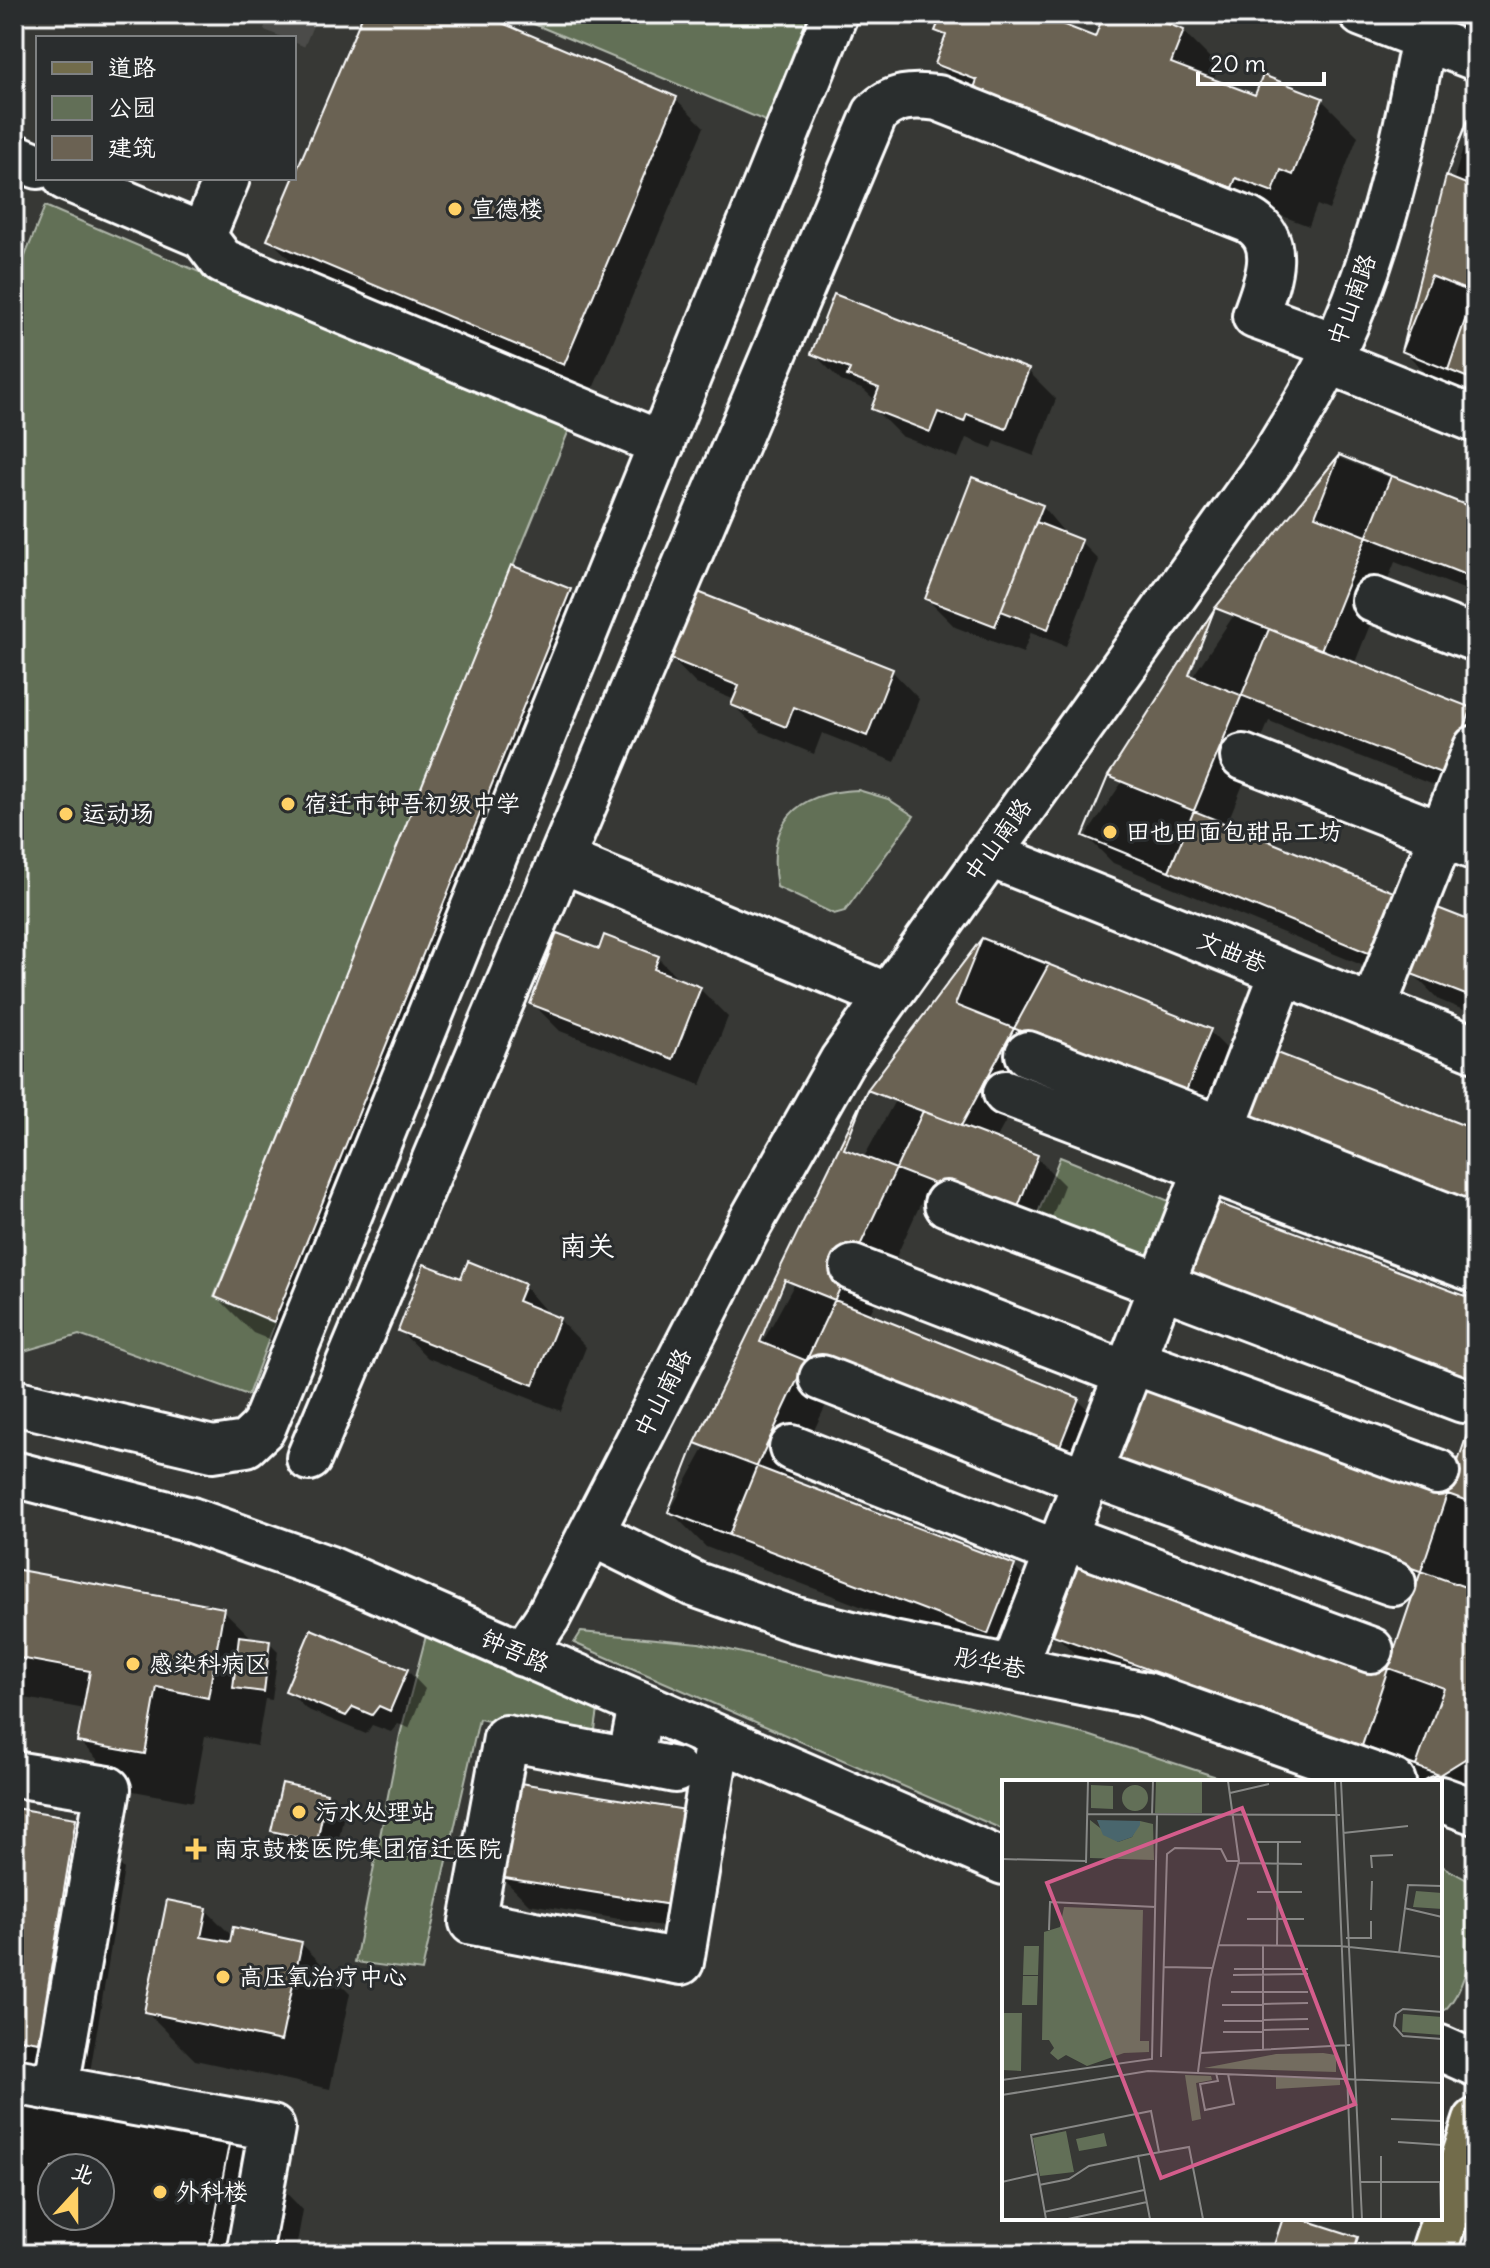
<svg xmlns="http://www.w3.org/2000/svg" width="1490" height="2268" font-family="Delius,'LXGW WenKai TC',sans-serif">
	<style>
		.green { fill: #626f57; stroke: #b0b7ab; stroke-width: 2 }
		.shadow { fill: #0007; fill-rule: evenodd }
		.building { fill: #6b6253; stroke: #fff; stroke-width: 2; fill-rule: evenodd }
		.lines { fill: none; stroke-linecap: round; stroke-linejoin: round }
		.minor-tunnel { stroke: #4b4c49; stroke-width: 44; stroke-dasharray: 44 22; stroke-linecap: butt }
		.minor-casing { stroke: #fff; stroke-width: 50 }
		.major-casing { stroke: #fff; stroke-width: 50 }
		.minor { stroke: #2a2d2e; stroke-width: 44 }
		.major { stroke: #726c4b; stroke-width: 44 }
		.poi-dot { fill: #ffd166; stroke: #2a2d2e; stroke-width: 3 }
		.labels { text-anchor: middle; stroke-width: 6; stroke-linejoin: round; paint-order: stroke }
		.poi-label { font-size: 24px; fill: #fff; stroke: #2a2d2e; text-anchor: start }
		.street-label { font-size: 24px; fill: #fff; stroke: #2a2d2e }
		.quarter-label { font-size: 28px; fill: #fff; stroke: #2a2d2e }
		.inset-road { fill: none; stroke: #878886; stroke-width: 2 }
		.view { fill: #d45d8c; fill-opacity: 0.15; stroke: #d45d8c; stroke-width: 4 }
		.inset-edge { fill: none; stroke: #fff; stroke-width: 4 }
	</style>
	<rect width="100%" height="100%" fill="#373835"/>
	<filter id="ink" filterUnits="userSpaceOnUse"><feTurbulence type="fractalNoise" baseFrequency=".0125" numOctaves="2"/><feDisplacementMap in="SourceGraphic" scale="16" xChannelSelector="R" yChannelSelector="G"/><feConvolveMatrix kernelMatrix="1 2 1 2 8 2 1 2 1" color-interpolation-filters="sRGB"/></filter>
	<g filter="url(#ink)">
		<path class="green" d="M510,14H816L770,123Z
			M45,206L569,430L214,1297L275,1323L248,1395L79,1335L14,1354V284Z
			M858,790L888,799L914,816L845,911L834,914L777,887C766,824 794,792 858,790Z
			M1060,1157L1179,1205L1153,1269L1035,1221Z
			M581,1632L699,1643L769,1659L1088,1735L1232,1782H1004V1830L574,1643Z
			M426,1636L598,1710L593,1743L479,1719L422,1971L355,1962L400,1735Z
			M1440,1865L1476,1885C1476,1922 1472,1982 1445,2010H1440Z"/>
		<path class="shadow" d="M365,14H476L676,99L704,127L592,391L298,267L270,240Z
			M944,14H1056L1072,30L1096,39L1106,14H1137L1183,31L1219,67L1213,81L1256,98L1322,100L1358,136L1329,210L1317,205L1309,226L973,100L937,64L947,39L938,30Z
			M1476,105V396L1431,378L1403,350Z
			M813,353L1028,371L1056,399L1034,456L995,441L992,448L966,438L958,458L901,436L873,408L876,401L864,390L841,381Z
			M1339,458L1476,512V594L1395,562L1354,665L1476,715V796L1474,801L1269,721L1226,826L1395,895L1398,980L1113,863L1086,836Z
			M1042,506L1068,537L1081,542L1099,560L1066,646L1031,632L1023,653L955,627L927,599ZM1036,518H1040L1011,592Z
			M570,591L605,627L310,1356L253,1333L217,1297Z
			M669,656L892,671L919,699L895,762L822,733L814,754L761,732L733,705L735,700L696,684Z
			M1476,925V1015L1439,1000L1412,973Z
			M983,940L1209,1031L1237,1059L1212,1122L1042,1055L995,1141L1036,1157L1064,1185L1043,1241L924,1196L869,1316L1078,1400L1106,1427L1082,1487L834,1388L790,1481L1014,1567L1050,1603L1024,1669L706,1547L670,1511Z
			M658,958L682,982L700,989L728,1017L701,1085L560,1031L532,1003Z
			M463,1281L524,1286L550,1316L559,1319L586,1347L561,1411L428,1358L400,1331Z
			M1476,1414V1797L1440,1782H1400L1091,1670L1055,1634L1389,1671L1416,1592L1154,1498L1448,1497Z
			M14,1571L223,1610L253,1639L269,1642L278,1651L272,1700L265,1699L257,1746L205,1736L193,1802L128,1790L79,1741L85,1709L14,1696Z
			M407,1670L425,1689L409,1728L398,1724L391,1732L372,1725L366,1734L306,1709L288,1691Z
			M326,1795L344,1814L335,1858L292,1849L273,1830Z
			M14,1810L75,1820L124,1869L87,2090L14,2078Z
			M719,1841L704,1933L529,1904L501,1877Z
			M206,1910L233,1937L301,1943L350,1993L330,2089L195,2060L146,2011Z
			M14,2096L230,2136L303,2210L295,2254H14ZM52,2168H100V2216H52Z
			M1285,2218L1357,2239L1372,2254H1273Z"/>
		<path class="building" d="M363,14H481L677,97L564,365L267,240Z
			M942,14H1036L1095,37L1104,14H1143L1184,30L1171,63L1255,95L1263,75L1323,98L1293,175L1281,170L1273,192L1236,178L1232,188L974,88L977,80L935,64L946,35L935,31Z
			M1464,14H1476V28L1462,24Z
			M1475,102L1476,103V188L1446,176Z
			M1475,102L1476,288L1448,370L1401,351L1446,176Z
			M1431,276L1476,294V381L1401,351Z
			M834,294L1029,369L1006,429L967,414L964,422L938,412L930,432L871,409L879,388L847,376L850,369L811,354Z
			M1339,455L1476,509V579L1315,516Z
			M1339,455L1391,476L1321,650L1269,629L1169,871L1083,836L1108,776L1215,608Z
			M972,477L1043,505L995,626L925,599Z
			M1036,522L1082,540L1048,629L1001,611Z
			M511,565L571,589L274,1322L215,1297Z
			M693,590L893,669L867,736L794,707L786,727L731,705L739,686L666,657Z
			M1215,608L1472,708L1446,775L1189,675Z
			M1108,776L1396,893L1371,954L1083,836Z
			M1435,907L1476,923V999L1409,973Z
			M557,933L599,949L604,935L659,956L654,969L701,987L673,1059L530,1004Z
			M982,938L1211,1029L1184,1096L955,1005Z
			M982,938L1049,964L961,1126L923,1111L757,1466L729,1535L668,1512L695,1443L867,1090Z
			M1275,1052L1476,1130V1218L1243,1129Z
			M867,1090L1038,1155L1015,1215L844,1149Z
			M1207,1199L1476,1300V1382L1179,1275Z
			M468,1261L525,1284L518,1301L560,1318L533,1385L398,1331L424,1264L461,1278Z
			M785,1280L1079,1398L1054,1461L760,1342Z
			M1144,1386L1476,1504V1565L1468,1588L1116,1463Z
			M1476,1408V1734L1468,1757L1439,1775L1362,1746Z
			M695,1443L1015,1565L988,1634L668,1512Z
			M1081,1557L1444,1688L1416,1766L1053,1635Z
			M14,1569L224,1608L208,1698L157,1687L145,1754L77,1742L90,1671L14,1657Z
			M311,1629L408,1669L390,1711L379,1706L372,1715L353,1707L346,1716L285,1691Z
			M239,1636L270,1640L264,1692L233,1688Z
			M514,1782L692,1811L677,1906L499,1877Z
			M282,1783L327,1793L317,1841L271,1831Z
			M14,1808L76,1818L39,2042L14,2038Z
			M167,1900L207,1908L201,1937L230,1942L233,1927L302,1942L281,2041L144,2012Z
			M14,2094L231,2134L208,2254H14ZM52,2168H100V2216H52Z
			M14,2094L231,2134L208,2254H14ZM52,2168H100V2216H52Z
			M1283,2218H1299L1358,2237L1353,2254H1271Z"/>
		<g class="lines">
			<path class="minor-tunnel" d="M284,38L294,14"/>
			<defs>
				<path id="minor" d="M1362,14L1476,58
					M14,156L38,166
					M66,178L203,236L222,261L662,444
					M203,236L227,178
					M1329,361L1476,420
					M1374,600L1476,639
					M1243,757L1476,848
					M988,854L1476,1049
					M562,860L886,995
					M1373,1008L1476,748
					M1028,1054L1476,1227
					M1006,1093L1476,1270
					M947,1204L1463,1400
					M853,1268L1127,1374
					M1132,1361L1437,1472
					M822,1378L1086,1481
					M14,1402L213,1449L246,1444L263,1428L835,14
					M792,1448L1058,1553
					M309,1458L875,114C893,95 913,95 938,98L1248,220C1286,241 1266,285 1255,316L1336,346
					M1089,1473L1393,1583
					M14,1474L191,1520L327,1568L1004,1862
					M591,1533L694,1584L796,1620L888,1643L1146,1695L1393,1782
					M1064,1537L1371,1650
					M523,1654L548,1617L748,1227L842,1061L1272,459C1294,423 1317,387 1335,348C1383,247 1409,124 1428,14
					M1013,1668L1283,972
					M641,1706L630,1761L506,1738L472,1922L681,1962L718,1739
					M630,1761L675,1770
					M14,1774L108,1789L56,2088
					M1440,1799L1476,1812
					M1440,2048L1476,2064
					M14,2081L272,2128L249,2254"/>
				<path id="major" d="M1433,2254L1476,2121"/>
			</defs>
			<use href="#minor" class="minor-casing"/>
			<use href="#major" class="major-casing"/>
			<use href="#minor" class="minor"/>
			<use href="#major" class="major"/>
		</g>
	</g>
	<g class="poi-dot">
		<circle cx="455" cy="209" r="8"/>
		<circle cx="288" cy="804" r="8"/>
		<circle cx="66" cy="814" r="8"/>
		<circle cx="1110" cy="832" r="8"/>
		<circle cx="133" cy="1664" r="8"/>
		<circle cx="299" cy="1812" r="8"/>
		<path d="M192 1837h8v8h8v8h-8v8h-8v-8h-8v-8h8z"/>
		<circle cx="223" cy="1977" r="8"/>
		<circle cx="160" cy="2192" r="8"/>
	</g>
	<g class="labels">
		<g class="poi-label">
			<text x="471" y="217">宣德楼</text>
			<text x="304" y="812">宿迁市钟吾初级中学</text>
			<text x="82" y="822">运动场</text>
			<text x="1126" y="840">田也田面包甜品工坊</text>
			<text x="149" y="1672">感染科病区</text>
			<text x="315" y="1820">污水处理站</text>
			<text x="214" y="1857">南京鼓楼医院集团宿迁医院</text>
			<text x="239" y="1985">高压氧治疗中心</text>
			<text x="176" y="2200">外科楼</text>
		</g>
		<g class="street-label">
			<text transform="translate(1352 300) rotate(-70)" y="8">中山南路</text>
			<text transform="translate(998 840) rotate(-54)" y="8">中山南路</text>
			<text transform="translate(1232 952) rotate(22)" y="8">文曲巷</text>
			<text transform="translate(663 1393) rotate(-63)" y="8">中山南路</text>
			<text transform="translate(515 1651) rotate(24)" y="8">钟吾路</text>
			<text transform="translate(990 1663) rotate(11)" y="8">彤华巷</text>
		</g>
		<g class="quarter-label">
			<text x="587" y="1256">南关</text>
		</g>
	</g>
	<g transform="translate(1002 1780)">
		<rect width="440" height="440" fill="#373835"/>
		<path d="M154,1H200V33H153ZM89,5L111,6V29L89,28ZM120 18a13 13 0 1 1 26 0a13 13 0 1 1-26 0ZM88,40L116,62L130,57L138,41L151,44L152,80L88,78ZM414,111L440,113V129L411,127ZM62,127L141,130L138,261H147V272L122,273L85,286L64,275L56,280L48,273L52,268L47,260H40L42,152L58,147ZM22,166H37L36,195H21ZM21,196H36L35,225H20ZM0,233H20L19,291L0,290ZM401,234L440,237V255L400,252ZM321,273L334,275V292L202,288L274,274ZM183,295L209,296L210,300L194,303L199,339L190,341ZM274,297L338,299V305L274,309ZM64,351L72,392L38,396L31,358ZM102,353L105,366L77,371L74,359Z" fill="#626f57"/>
		<path d="M95,40L138,41V45L130,57L116,62L101,55Z" fill="#49666d"/>
		<path class="inset-road" d="M333,1L351,439M339,1L360,439M228,13L267,4M86,34L338,35M150,35L151,1M341,53L406,46M254,62H299M0,79L84,81M84,83L86,1M237,83L300,84M370,88L369,76L391,75M255,112H300M402,128L440,137M369,130L370,101M245,139H302M47,150L48,122L154,127M344,158H369V141M217,165L338,166L440,177M275,165L276,62M397,173L406,105L440,106M162,187L211,188M232,189H306M231,195L306,194M229,212H306M261,224L306,223M220,225H261M440,232L401,229L394,234L392,246L401,256L440,259M261,240L306,239M222,241H261M261,250L307,249M221,252H261M261,269V165M199,273L348,265M159,277L165,74L173,68L219,69L225,81H237M196,292L208,199L237,81L226,1M214,293L216,301L198,304L203,330L232,324L226,294M0,300L150,279L155,35M0,315L146,291L440,303M389,339L440,341M396,362L440,365M136,376L187,367L201,439M0,402L35,394M358,402H440M438,402L439,439M37,405L67,399L87,386L136,376L148,439M42,432L142,410M44,439L29,355L149,331L157,372M66,439L145,422M379,439V376"/>
		<path class="view" d="M240,28L353,324L159,398L45,103Z"/>
		<rect width="440" height="440" class="inset-edge"/>
	</g>
	<rect width="1490" height="2268" fill="none" stroke="#2a2d2e" stroke-width="48"/>
	<rect x="24" y="24" width="1442" height="2220" fill="none" stroke="#fff" stroke-width="3" filter="url(#ink)"/>
	<rect x="36" y="36" width="260" height="144" fill="#2a2d2e" stroke="#7f8182" stroke-width="2"/>
	<rect x="52" y="62" width="40" height="12" fill="#726c4b" stroke="#7f8182" stroke-width="2"/>
	<text x="108" y="76" font-size="24" fill="#ffffff">道路</text>
	<rect x="52" y="96" width="40" height="24" fill="#626f57" stroke="#7f8182" stroke-width="2"/>
	<text x="108" y="116" font-size="24" fill="#ffffff">公园</text>
	<rect x="52" y="136" width="40" height="24" fill="#6b6253" stroke="#7f8182" stroke-width="2"/>
	<text x="108" y="156" font-size="24" fill="#ffffff">建筑</text>
	<g transform="translate(76 2192) rotate(21)"><circle r="38" fill="#2a2d2e" stroke="#7f8182" stroke-width="2"/>
	<path d="M0-6L14 30L0 20L-14 30Z" fill="#ffd166"/>
	<text y="-12" font-size="22" font-weight="bold" text-anchor="middle" fill="#ffffff">北</text>
	</g>
	<path d="M1198 72v12h126v-12" fill="none" stroke="#ffffff" stroke-width="4"/>
	<text x="1210" y="72" font-size="24" fill="#ffffff" stroke="#2a2d2e" stroke-width="6" paint-order="stroke">20 m</text>
</svg>
